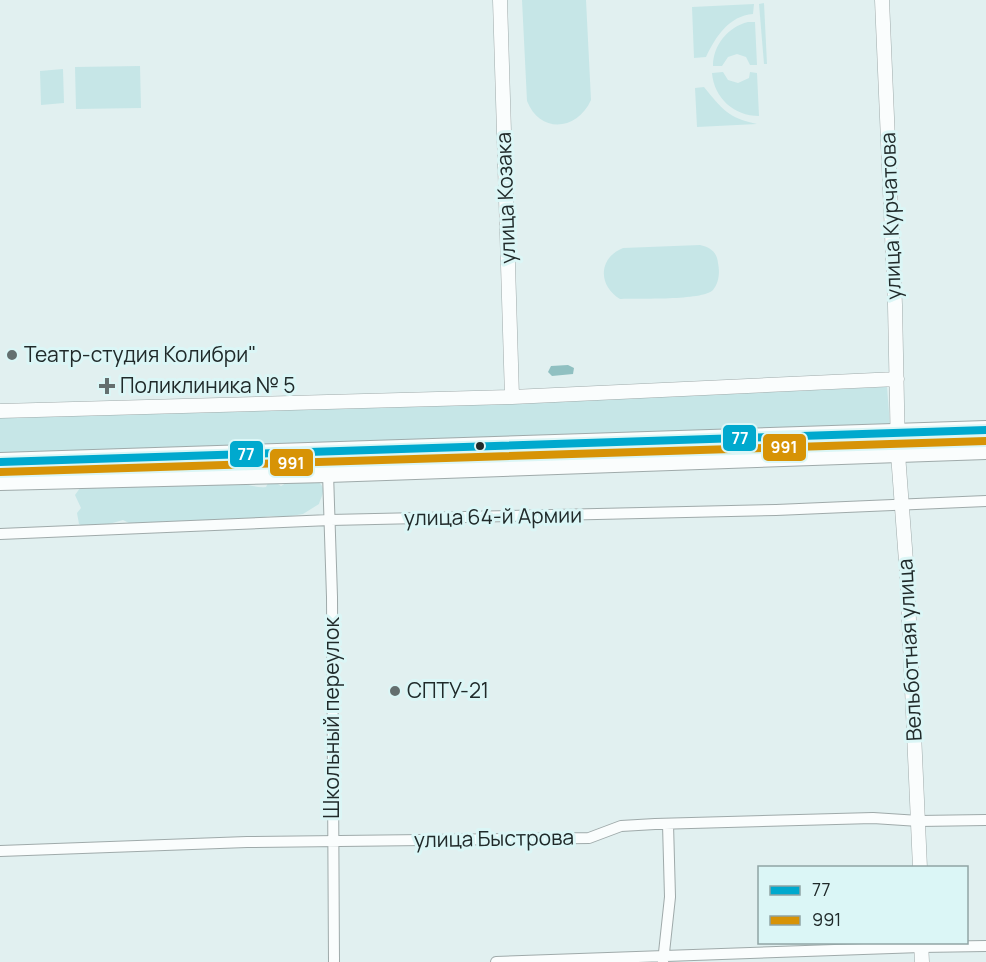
<svg xmlns="http://www.w3.org/2000/svg" width="986" height="962" font-family="Manrope,sans-serif">
	<style>
		.green { fill: #c6e6e7 }
		.water { fill: #90c0c1 }
		.lines { fill: none; stroke-linecap: round; stroke-linejoin: round }
		.minor-casing { stroke: #9faaaa; stroke-width: 12 }
		.tertiary-casing { stroke: #9faaaa; stroke-width: 15 }
		.trunk-casing { stroke: #9faaaa; stroke-width: 20 }
		.minor { stroke: #fafdfd; stroke-width: 10 }
		.tertiary { stroke: #fafdfd; stroke-width: 14 }
		.trunk { stroke: #fafdfd; stroke-width: 18 }
		.bus-1-casing { stroke: #dbf6f6; stroke-width: 12 }
		.bus-2-casing { stroke: #dbf6f6; stroke-width: 12 }
		.bus-1 { stroke: #00a9ce; stroke-width: 8 }
		.bus-2 { stroke: #d79306; stroke-width: 8 }
		.poi-dot { fill: #646f6f; stroke: #dbf6f6; stroke-width: 2 }
		.bus-dot { fill: #202a2a; stroke: #dbf6f6; stroke-width: 2 }
		.labels { text-anchor: middle; stroke-width: 6; stroke-linejoin: round; paint-order: stroke }
		.street-label { font-size: 21px; fill: #202a2a; stroke: #dbf6f6 }
		.poi-label { font-size: 21px; fill: #202a2a; stroke: #dbf6f6; text-anchor: start }
		.line-badge { stroke: #dbf6f6; stroke-width: 2 }
		.badge-label { font-size: 16px; text-anchor: middle; font-weight: bold; fill: #fff }
	</style>
	<rect width="100%" height="100%" fill="#e1f0f0"/>
	<path class="green" d="M522,0H586L591,100C577,131 540,134 527,101Z
		M764,3L767,64H764L759,4Z
		M754,4L753,14C729,16 716,36 706,57L694,58L692,7Z
		M748,22H755L757,65H750L746,57L737,54L728,57L722,66H713C713,45 728,27 748,22Z
		M140,66L141,108L76,109L75,67Z
		M63,69L64,103L41,105L40,71Z
		M723,72L728,80L738,83L749,78L750,72L757,73L759,116C734,116 714,98 712,73Z
		M704,87C722,109 728,118 757,124L697,127L695,88Z
		M700,245C710,247 717,252 718,263C720,272 719,283 713,290C702,301 638,298 620,299C598,286 598,258 623,248Z
		M887,387L890,426L0,456V416L497,403Z
		M883,441L885,443V447L143,471L140,468L143,466Z
		M290,481C299,481 321,476 323,489C324,494 320,499 319,504L303,514L285,517L269,516L254,519L187,524L164,521L153,525L131,524L123,520L102,526L85,527L79,524L77,513L81,508L75,495L80,488L189,484C196,487 204,483 213,483C222,483 233,483 242,484C251,485 257,488 266,487L268,483L275,482L281,486Z"/>
	<path class="water" d="M568,365L574,368L573,374L552,376L548,372L551,366Z"/>
	<g class="lines">
		<defs>
			<path id="minor" d="M328,473L332,597L334,962
				M0,534L330,520L776,510L986,501
				M0,851L247,842L589,838L621,826L655,824L873,818L919,821L986,820
				M496,962L921,947L986,946
				M663,962L670,897L668,824"/>
			<path id="tertiary" d="M500,0L512,397
				M882,0L895,305L898,454L907,575L920,868
				M0,411L512,397L897,379
				M921,942L922,962"/>
			<path id="trunk" d="M0,462L986,430
				M0,481L328,473L986,450"/>
		</defs>
		<use href="#minor" class="minor-casing"/>
		<use href="#tertiary" class="tertiary-casing"/>
		<use href="#trunk" class="trunk-casing"/>
		<use href="#minor" class="minor"/>
		<use href="#tertiary" class="tertiary"/>
		<use href="#trunk" class="trunk"/>
		<defs>
			<path id="bus-1" d="M0,462L986,430"/>
			<path id="bus-2" d="M0,472L986,441"/>
		</defs>
		<use href="#bus-1" class="bus-1-casing"/>
		<use href="#bus-2" class="bus-2-casing"/>
		<use href="#bus-1" class="bus-1"/>
		<use href="#bus-2" class="bus-2"/>
	</g>
	<g class="poi-dot">
		<circle cx="12" cy="355" r="6"/>
		<path d="M104 377h6v6h6v6h-6v6h-6v-6h-6v-6h6z"/>
		<circle cx="395" cy="691" r="6"/>
	</g>
	<circle class="bus-dot" cx="480" cy="446" r="5"/>
	<g class="labels">
		<g class="street-label">
			<text transform="translate(506 198) rotate(-92)" y="7">улица Козака</text>
			<text transform="translate(891 216) rotate(-92)" y="7">улица Курчатова</text>
			<text transform="translate(493 517) rotate(-1)" y="7">улица 64-й Армии</text>
			<text transform="translate(910 650) rotate(-93)" y="7">Вельботная улица</text>
			<text transform="translate(332 718) rotate(-90)" y="7">Школьный переулок</text>
			<text transform="translate(494 839) rotate(-1)" y="7">улица Быстрова</text>
		</g>
		<g class="poi-label">
			<text x="24" y="362">Театр-студия Колибри"</text>
			<text x="120" y="393">Поликлиника № 5</text>
			<text x="407" y="698">СПТУ-21</text>
		</g>
	</g>
	<g class="line-badge">
		<rect x="722" y="424" width="35" height="28" rx="6" fill="#00a9ce"/>
		<rect x="762" y="433" width="45" height="29" rx="6" fill="#d79306"/>
		<rect x="229" y="440" width="35" height="28" rx="6" fill="#00a9ce"/>
		<rect x="269" y="448" width="45" height="29" rx="6" fill="#d79306"/>
	</g>
	<g class="badge-label">
		<text x="740" y="444">77</text>
		<text x="784" y="453">991</text>
		<text x="246" y="460">77</text>
		<text x="291" y="469">991</text>
	</g>
	<rect x="758" y="866" width="210" height="78" fill="#dbf6f6" stroke="#90a4a4" stroke-width="1.5"/>
	<rect x="770" y="886" width="30" height="9" fill="#00a9ce" stroke="#90a4a4" stroke-width="1.5"/>
	<text x="812" y="896" font-size="18" fill="#202a2a">77</text>
	<rect x="770" y="916" width="30" height="9" fill="#d79306" stroke="#90a4a4" stroke-width="1.5"/>
	<text x="812" y="926" font-size="18" fill="#202a2a">991</text>
</svg>
